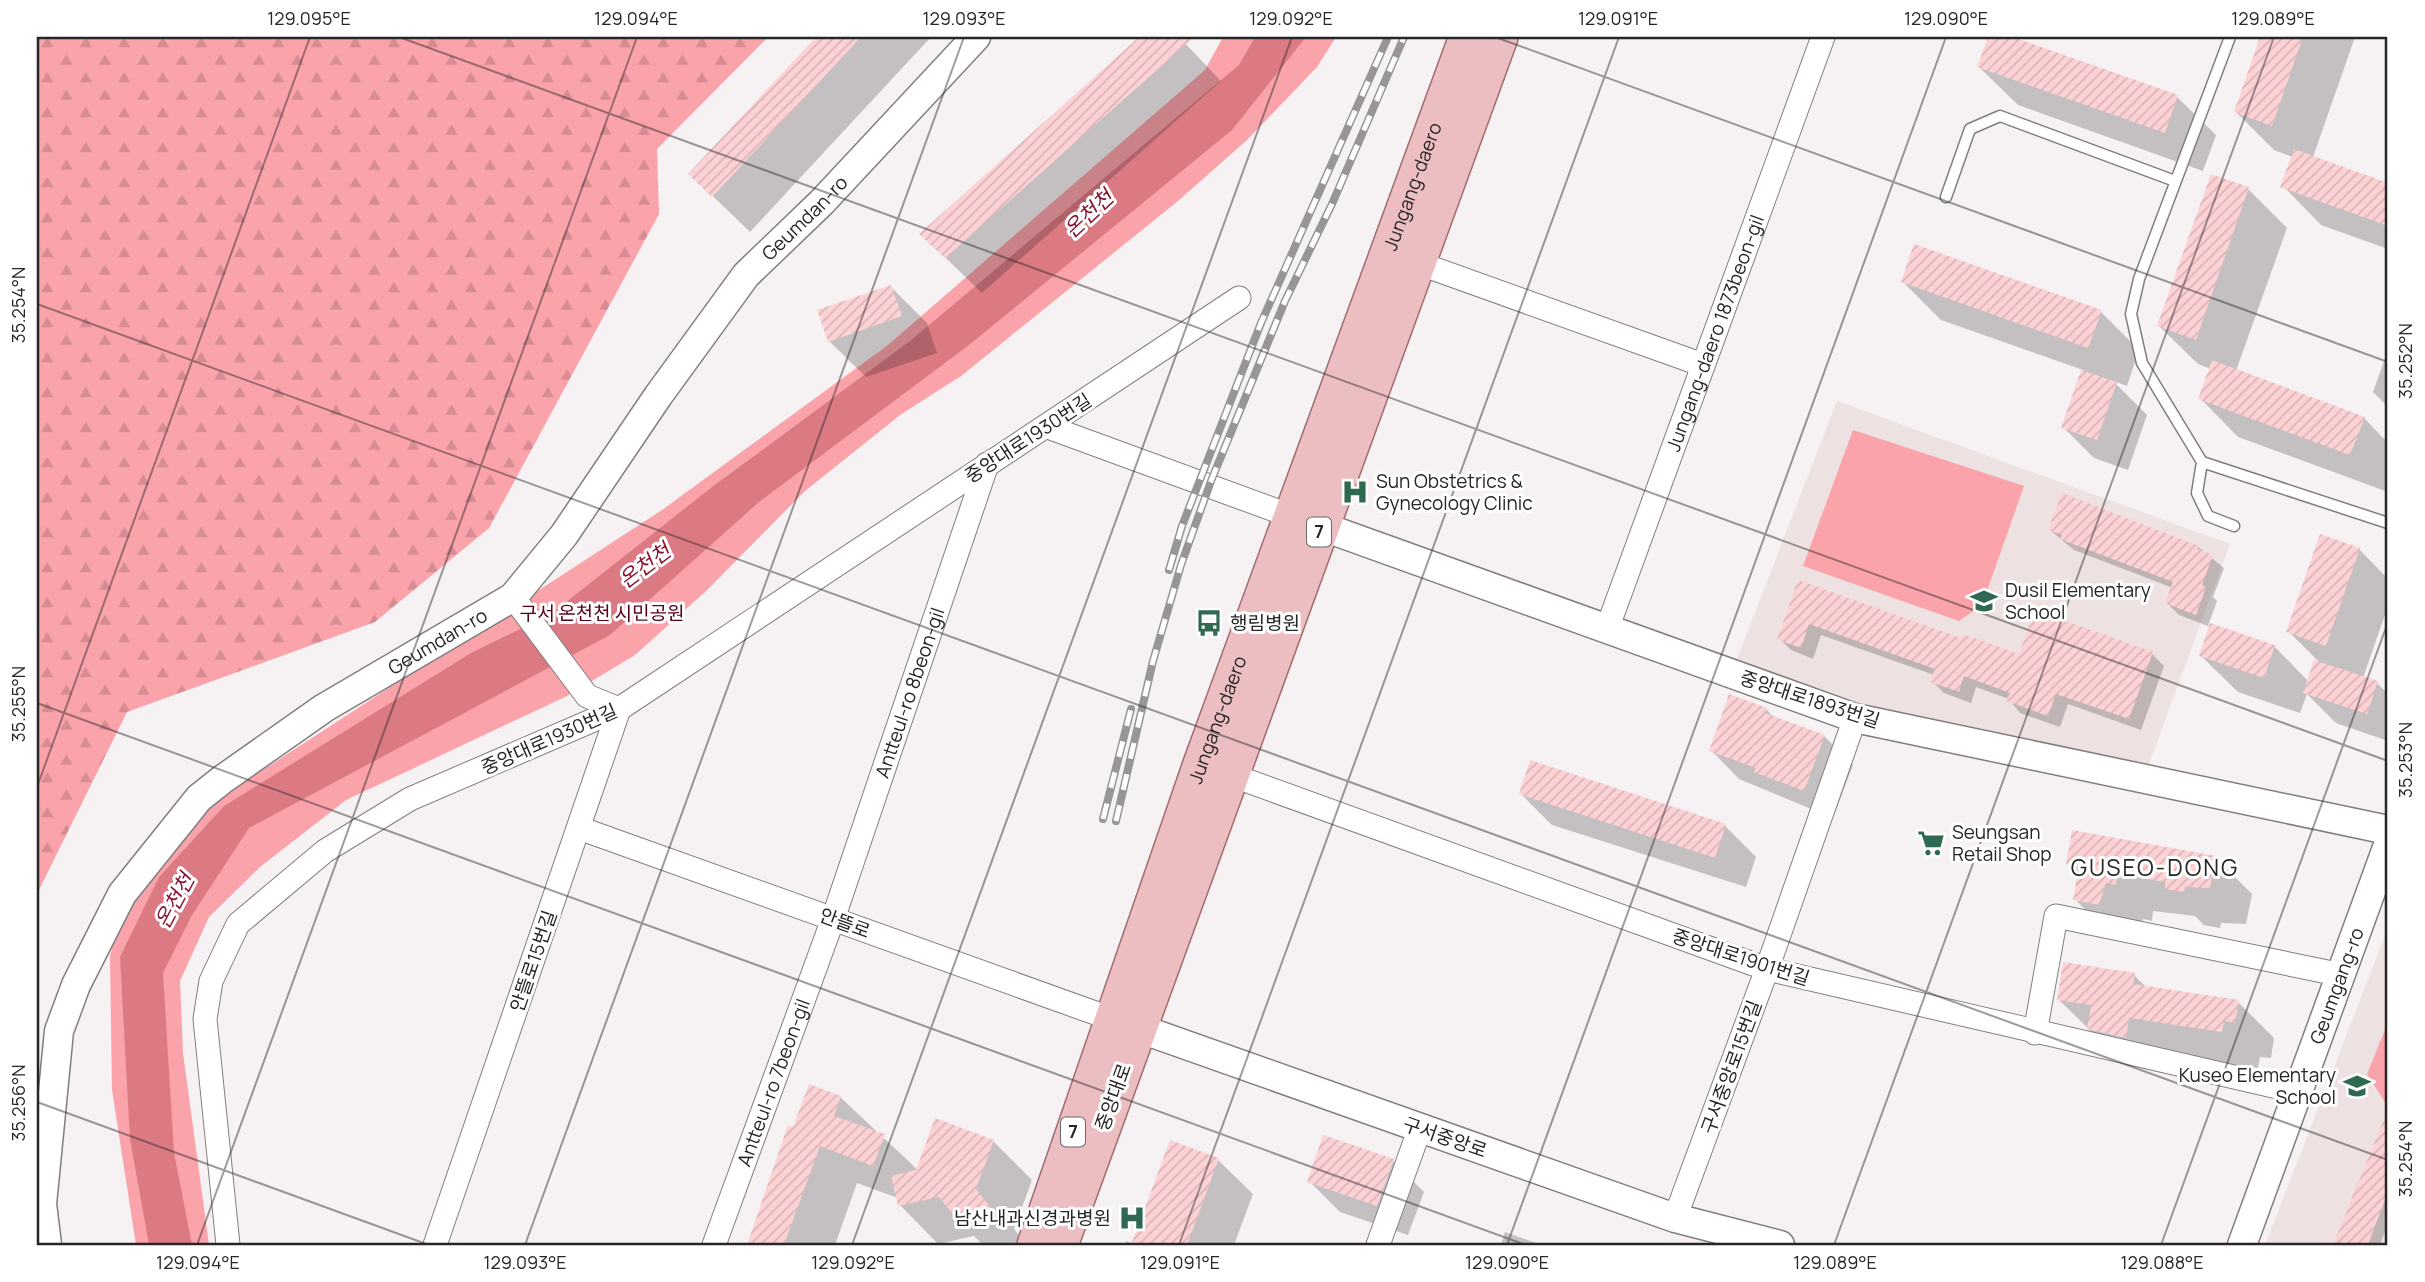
<svg xmlns="http://www.w3.org/2000/svg" width="2425" height="1282" font-family="Manrope,'Noto Sans KR',sans-serif">
	<style>
		.built { fill: #eee1e1 }
		.forest { fill: url(#forest-firs) }
		.park { fill: #faa3aa }
		.water { fill: #dc7a84 }
		.shadow { fill: #0003 }
		.building { fill: url(#building-hatch) }
		.lines { fill: none; stroke-linecap: round; stroke-linejoin: round }
		.service-casing { stroke: #827e7f; stroke-width: 13 }
		.minor-casing { stroke: #827e7f; stroke-width: 25 }
		.tertiary-casing { stroke: #827e7f; stroke-width: 31 }
		.primary-casing { stroke: #9f6d71; stroke-width: 38 }
		.service { stroke: #fff; stroke-width: 10 }
		.minor { stroke: #fff; stroke-width: 23 }
		.tertiary { stroke: #fff; stroke-width: 28 }
		.primary { stroke: #ecbec2; stroke-width: 35 }
		.rail-casing { stroke: #989596; stroke-width: 8 }
		.rail { stroke: #fff; stroke-width: 5; stroke-dasharray: 16; stroke-linecap: butt }
		.ticks { fill: none; stroke: #272626; stroke-width: 2; stroke-opacity: 0.45 }
		.labels { text-anchor: middle; stroke-width: 6; stroke-linejoin: round; paint-order: stroke }
		.shield { fill: #fff; stroke: #686767; stroke-width: 2 }
		.shield-label { font-size: 18px; font-weight: bold; fill: #272626 }
		.street-label { font-size: 19px; fill: #272626; stroke: #fff }
		.poi-label { font-size: 19px; fill: #272626; stroke: #fff; text-anchor: start }
		.park-label { font-size: 19px; fill: #5a0019; stroke: #fff }
		.water-label { font-size: 21px; font-style: italic; fill: #8a1331; stroke: #fff }
		.quarter-label { font-size: 23px; letter-spacing: 2px; fill: #272626; stroke: #fff }
		.neatline { fill: none; stroke: #272626; stroke-width: 2.5 }
		.ticks-label { font-size: 18px; text-anchor: middle; fill: #272626 }
	</style>
	<defs>
		<pattern id="forest-firs" width="22" height="20" patternUnits="userSpaceOnUse" patternTransform="scale(1.75)"><rect width="22" height="20" fill="#faa3aa"/><path d="M5 1l3.5 6h-7zM16 11l3.5 6h-7z" fill="#d68c92"/></pattern>
		<pattern id="building-hatch" width="6" height="6" patternUnits="userSpaceOnUse" patternTransform="scale(1.75)"><rect width="6" height="6" fill="#fdd2d5"/><path d="M-1 1l2-2M0 6l6-6M5 7l2-2" fill="none" stroke="#d9b4b7"/></pattern>
	</defs>
	<rect width="100%" height="100%" fill="#f6f1f2"/>
	<path class="built" d="M1837,401L2230,544L2147,769L1853,708L1737,659Z
		M2388,928V1245H2265Z"/>
	<path class="forest" d="M37,37H768L657,149L659,214L489,528L375,622L127,712L37,894Z"/>
	<path class="park" d="M1223,37H1336L1317,67L1247,140L1178,201L961,376L900,415L805,491L706,591L635,655L567,696L346,800L260,867L209,917L180,981L183,1053L209,1245H136L112,1090L110,956L117,927L137,890L209,805L662,510L888,345L1205,70Z
		M1853,430L2024,486L1982,605L1959,621L1803,566Z
		M2388,1022V1107L2367,1074Z"/>
	<path class="water" d="M1255,37H1306L1232,130L969,345L759,502L610,635L249,828L192,915L163,973L174,1153L192,1245H149L130,1139L120,957L159,877L224,806L471,653L551,614L712,487L910,341L1239,65Z"/>
	<path class="shadow" d="M818,37H931L750,232L690,174Z
		M1142,37H1179L1221,81L982,293L921,234Z
		M1990,37H2008L2177,97L2216,135L2203,171L2018,105L1979,67Z
		M2262,37H2355L2313,157L2388,185V249L2321,225L2283,186L2293,157L2274,150L2236,112Z
		M2248,189L2287,228L2236,371L2364,418L2388,443V492L2238,437L2200,398L2211,369L2198,364L2159,326Z
		M1903,282L2101,312L2139,350L2127,386L2113,381L2147,415L2128,470L2094,458L2063,427L2083,370L1941,320Z
		M891,287L927,323L937,353L866,377L829,341Z
		M2388,350V407L2373,392Z
		M2050,530L2198,547L2224,568L2213,597L2217,601L2208,626L2179,615L2167,603L2173,588L2074,550Z
		M2359,549L2388,579V606L2363,678L2377,683L2388,694V741L2336,723L2307,694L2300,713L2238,692L2201,656L2274,646L2308,681L2321,664L2288,631Z
		M1799,582L1962,640L2020,656L2152,654L2164,666L2141,730L2068,704L2060,727L2020,713L2009,699L1976,687L1971,703L1944,693L1932,681L1934,675L1821,635L1813,659L1791,650L1779,638Z
		M1766,709L1774,718L1824,736L1853,765L1833,818L1739,779L1711,750Z
		M1521,794L1725,826L1756,857L1746,887L1552,825Z
		M2215,857L2252,894L2246,924L2221,923L2220,928L2204,925L2195,916L2153,911L2152,921L2143,919L2135,940L2111,936L2075,899L2079,875L2068,863Z
		M2134,975L2146,987L2238,1002L2274,1038L2271,1058L2260,1057L2258,1068L2165,1054L2162,1073L2126,1065L2059,1000Z
		M840,1097L918,1170L993,1141L1032,1180L1014,1229L1027,1245H983L974,1236L938,1244L900,1205L898,1198L857,1183L835,1245H749L789,1128L794,1130Z
		M2378,1141L2388,1145V1223L2380,1245H2335L2358,1182L2362,1184Z
		M1218,1160L1253,1194L1234,1245H1125L1126,1241L1134,1244Z
		M1393,1161L1424,1192L1408,1235L1340,1212L1309,1181Z
		M1505,1232L1542,1245H1501Z"/>
	<path class="building" d="M816,37H861L712,197L688,174Z
		M1139,37H1194L945,258L919,234Z
		M1988,37H2013L2178,95L2165,133L1977,67Z
		M2260,37H2303L2272,126L2234,112Z
		M2294,149L2388,183V226L2280,187Z
		M2211,174L2249,187L2196,340L2157,326Z
		M1914,244L2102,310L2088,348L1901,282Z
		M891,285L902,316L828,342L817,310Z
		M2212,360L2365,417L2350,455L2198,399Z
		M2081,370L2117,382L2097,440L2061,428Z
		M2062,493L2199,546L2197,549L2213,555L2202,585L2206,587L2196,615L2165,603L2173,582L2060,539L2062,535L2048,530Z
		M2320,534L2360,548L2326,646L2286,632Z
		M1798,580L1961,638L1963,634L2019,654L2035,610L2153,652L2129,719L2056,694L2048,716L2006,701L2010,693L1964,676L1959,692L1930,682L1935,669L1809,624L1801,648L1777,639Z
		M2210,623L2275,645L2264,678L2199,656Z
		M2314,660L2378,681L2367,714L2303,693Z
		M1729,694L1767,708L1765,713L1825,735L1804,791L1754,772L1756,768L1709,751Z
		M1530,760L1726,824L1715,858L1519,794Z
		M2072,830L2216,856L2210,888L2185,887L2184,892L2165,889V882L2125,875H2117L2116,885L2106,883L2099,905L2073,900L2079,866L2066,864Z
		M2063,962L2135,973L2133,984L2239,1000L2235,1023L2224,1021L2222,1032L2129,1018L2126,1038L2087,1029L2091,1005L2057,1000Z
		M809,1084L841,1096L834,1116L885,1134L873,1166L820,1146L784,1245H747L788,1125L793,1127Z
		M2386,1114L2388,1192L2368,1245H2333Z
		M935,1118L994,1140L976,1189L992,1209L965,1230L939,1197L898,1206L891,1176L916,1170Z
		M1323,1135L1394,1159L1377,1206L1307,1182Z
		M1170,1140L1219,1158L1187,1245H1131Z"/>
	<g class="lines">
		<defs>
			<path id="service" d="M1946,197L1970,129L2000,116L2175,181
				M2202,462L2142,363L2131,314L2139,279L2230,37
				M2234,526L2208,516L2197,493L2202,462L2388,523"/>
			<g id="minor">
				<path d="M1418,263L1703,365"/>
				<path d="M1048,427L1291,516"/>
				<path id="s1" d="M1607,629L1823,37"/>
				<path d="M1220,771L1767,969L2299,1092"/>
				<path d="M579,828L1112,1019"/>
				<path d="M2035,1033L2056,916L2342,975"/>
				<path d="M1675,1218L1767,969L1855,718"/>
				<path d="M228,1245L205,1019L211,981L238,924L325,851L410,799L619,709L1239,298"/>
				<path d="M435,1245L619,709L587,696L513,597"/>
				<path id="s2" d="M714,1245L833,919L987,464"/>
				<path d="M1378,1245L1420,1128"/>
			</g>
			<g id="tertiary">
				<path d="M1304,520L1855,718L2388,830"/>
				<path d="M1121,1022L1675,1218L1780,1245"/>
				<path id="s3" d="M47,1245L42,1204L59,1031L76,985L122,894L199,798L223,779L324,708L513,597L564,535L658,396L746,275L822,202L976,37"/>
				<path id="s4" d="M2242,1245L2388,845"/>
			</g>
			<g id="primary">
				<path id="s5" d="M1035,1245L1201,764L1467,37"/>
				<path d="M1060,1245L1500,37"/>
			</g>
		</defs>
		<use href="#service" class="service-casing"/>
		<use href="#minor" class="minor-casing"/>
		<use href="#tertiary" class="tertiary-casing"/>
		<use href="#primary" class="primary-casing"/>
		<use href="#service" class="service"/>
		<use href="#minor" class="minor"/>
		<use href="#tertiary" class="tertiary"/>
		<use href="#primary" class="primary"/>
		<defs>
			<path id="rail" d="M1169,570L1182,526L1261,323L1388,37
				M1103,819L1131,709
				M1116,821L1153,661L1181,565L1211,481L1285,301L1332,204L1404,37"/>
		</defs>
		<use href="#rail" class="rail-casing"/>
		<use href="#rail" class="rail"/>
	</g>
	<path class="ticks" d="M399,37L2388,761M1495,37L2388,362M37,304L2388,1160M37,703L1526,1245M37,787L310,37M37,1102L429,1245M197,1245L637,37M525,1245L964,37M852,1245L1292,37M1179,1245L1619,37M1507,1245L1946,37M1834,1245L2274,37M2161,1245L2388,622"/>
	<defs>
		<symbol id="hospital-bare" viewBox="-9 -9 18 18"><path d="M-5-5h3v3.5h4V-5h3V5h-3V1.5h-4V5h-3Z" fill="#306951" stroke="#fff" stroke-width="2.5" paint-order="stroke"/></symbol>
		<symbol id="school-bare" viewBox="-9 -9 18 18"><path d="M0-5L7-2L0 1L-7-2ZM-4 1L0 2.5L4 1V4Q0 6-4 4Z" fill="#306951" stroke="#fff" stroke-width="2.5" paint-order="stroke"/></symbol>
		<symbol id="bus-bare" viewBox="-9 -9 18 18"><path d="M-5-6H5V4H4V6H2V4H-2V6H-4V4H-5ZM-3.5-4V0h7V-4ZM-3.5 1.2v1.5H-2V1.2ZM2 1.2v1.5H3.5V1.2Z" fill="#306951" stroke="#fff" stroke-width="2.5" paint-order="stroke"/></symbol>
		<symbol id="supermarket-bare" viewBox="-9 -9 18 18"><path d="M-6-5.5h2.5l.6 2H6L4.5 2H-2.5L-4.4-4H-6ZM-1.5 3.2a1.3 1.3 0 1 0 .1 0ZM3 3.2a1.3 1.3 0 1 0 .1 0Z" fill="#306951" stroke="#fff" stroke-width="2.5" paint-order="stroke"/></symbol>
	</defs>
	<g fill-rule="evenodd">
		<use href="#hospital-bare" x="1336" y="473" width="38" height="38"/>
		<use href="#school-bare" x="1965" y="582" width="38" height="38"/>
		<use href="#bus-bare" x="1190" y="604" width="38" height="38"/>
		<use href="#supermarket-bare" x="1912" y="824" width="38" height="38"/>
		<use href="#school-bare" x="2338" y="1067" width="38" height="38"/>
		<use href="#hospital-bare" x="1113" y="1199" width="38" height="38"/>
	</g>
	<g class="labels">
		<g class="shield">
			<rect x="1307" y="517.5" width="24" height="29" rx="5"/>
			<rect x="1061" y="1117.5" width="24" height="29" rx="5"/>
		</g>
		<g class="shield-label">
			<text x="1319" y="538">7</text>
			<text x="1073" y="1138">7</text>
		</g>
		<g class="street-label">
			<text dy="7" stroke="none"><textPath href="#s5" startOffset="1124">Jungang-daero</textPath></text>
			<text dy="7" stroke="none"><textPath href="#s3" startOffset="1342">Geumdan-ro</textPath></text>
			<text dy="7" stroke="none"><textPath href="#s1" startOffset="315">Jungang-daero 1873beon-gil</textPath></text>
			<text transform="translate(1028 438) rotate(-33)" y="7">중앙대로1930번길</text>
			<text dy="7" stroke="none"><textPath href="#s3" startOffset="775">Geumdan-ro</textPath></text>
			<text dy="7" stroke="none"><textPath href="#s2" startOffset="586">Antteul-ro 8beon-gil</textPath></text>
			<text transform="translate(1810 699) rotate(18)" y="7">중앙대로1893번길</text>
			<text dy="7" stroke="none"><textPath href="#s5" startOffset="556">Jungang-daero</textPath></text>
			<text transform="translate(549 739) rotate(-24)" y="7">중앙대로1930번길</text>
			<text transform="translate(845 923) rotate(20)" y="7">안뜰로</text>
			<text transform="translate(1741 957) rotate(18)" y="7">중앙대로1901번길</text>
			<text transform="translate(533 961) rotate(-71)" y="7">안뜰로15번길</text>
			<text dy="7" stroke="none"><textPath href="#s4" startOffset="276">Geumgang-ro</textPath></text>
			<text transform="translate(1731 1067) rotate(-70)" y="7">구서중앙로15번길</text>
			<text dy="7" stroke="none"><textPath href="#s2" startOffset="173">Antteul-ro 7beon-gil</textPath></text>
			<text transform="translate(1113 1097) rotate(-70)" y="7">중앙대로</text>
			<text transform="translate(1445 1137) rotate(19)" y="7">구서중앙로</text>
		</g>
		<g class="poi-label">
			<text x="1376" y="488">Sun Obstetrics &amp;<tspan x="1376" dy="22">Gynecology Clinic</tspan></text>
			<text x="2005" y="597">Dusil Elementary<tspan x="2005" dy="22">School</tspan></text>
			<text x="1230" y="630">행림병원</text>
			<text x="1952" y="839">Seungsan<tspan x="1952" dy="22">Retail Shop</tspan></text>
			<text x="2336" y="1082" text-anchor="end">Kuseo Elementary<tspan x="2336" dy="22">School</tspan></text>
			<text x="1111" y="1225" text-anchor="end">남산내과신경과병원</text>
		</g>
		<g class="park-label">
			<text x="602" y="620">구서 온천천 시민공원</text>
		</g>
		<g class="water-label">
			<text transform="translate(1089 214) rotate(-43)" y="7">온천천</text>
			<text transform="translate(645 566) rotate(-37)" y="7">온천천</text>
			<text transform="translate(175 901) rotate(-62)" y="7">온천천</text>
		</g>
		<g class="quarter-label">
			<text x="2155" y="876">GUSEO-DONG</text>
		</g>
	</g>
	<rect width="2425" height="1282" fill="none" stroke="#ffffff" stroke-width="77"/>
	<rect x="38" y="38" width="2348" height="1206" class="neatline"/>
	<g class="ticks-label">
		<text x="309" y="25">129.095°E</text>
		<text x="636" y="25">129.094°E</text>
		<text x="964" y="25">129.093°E</text>
		<text x="1291" y="25">129.092°E</text>
		<text x="1618" y="25">129.091°E</text>
		<text x="1946" y="25">129.090°E</text>
		<text x="2273" y="25">129.089°E</text>
		<text transform="translate(19 305) rotate(-90)" y="6">35.254°N</text>
		<text transform="translate(2406 361) rotate(-90)" y="6">35.252°N</text>
		<text transform="translate(19 704) rotate(-90)" y="6">35.255°N</text>
		<text transform="translate(2406 760) rotate(-90)" y="6">35.253°N</text>
		<text transform="translate(19 1103) rotate(-90)" y="6">35.256°N</text>
		<text transform="translate(2406 1159) rotate(-90)" y="6">35.254°N</text>
		<text x="198" y="1269">129.094°E</text>
		<text x="525" y="1269">129.093°E</text>
		<text x="853" y="1269">129.092°E</text>
		<text x="1180" y="1269">129.091°E</text>
		<text x="1507" y="1269">129.090°E</text>
		<text x="1835" y="1269">129.089°E</text>
		<text x="2162" y="1269">129.088°E</text>
	</g>
</svg>
